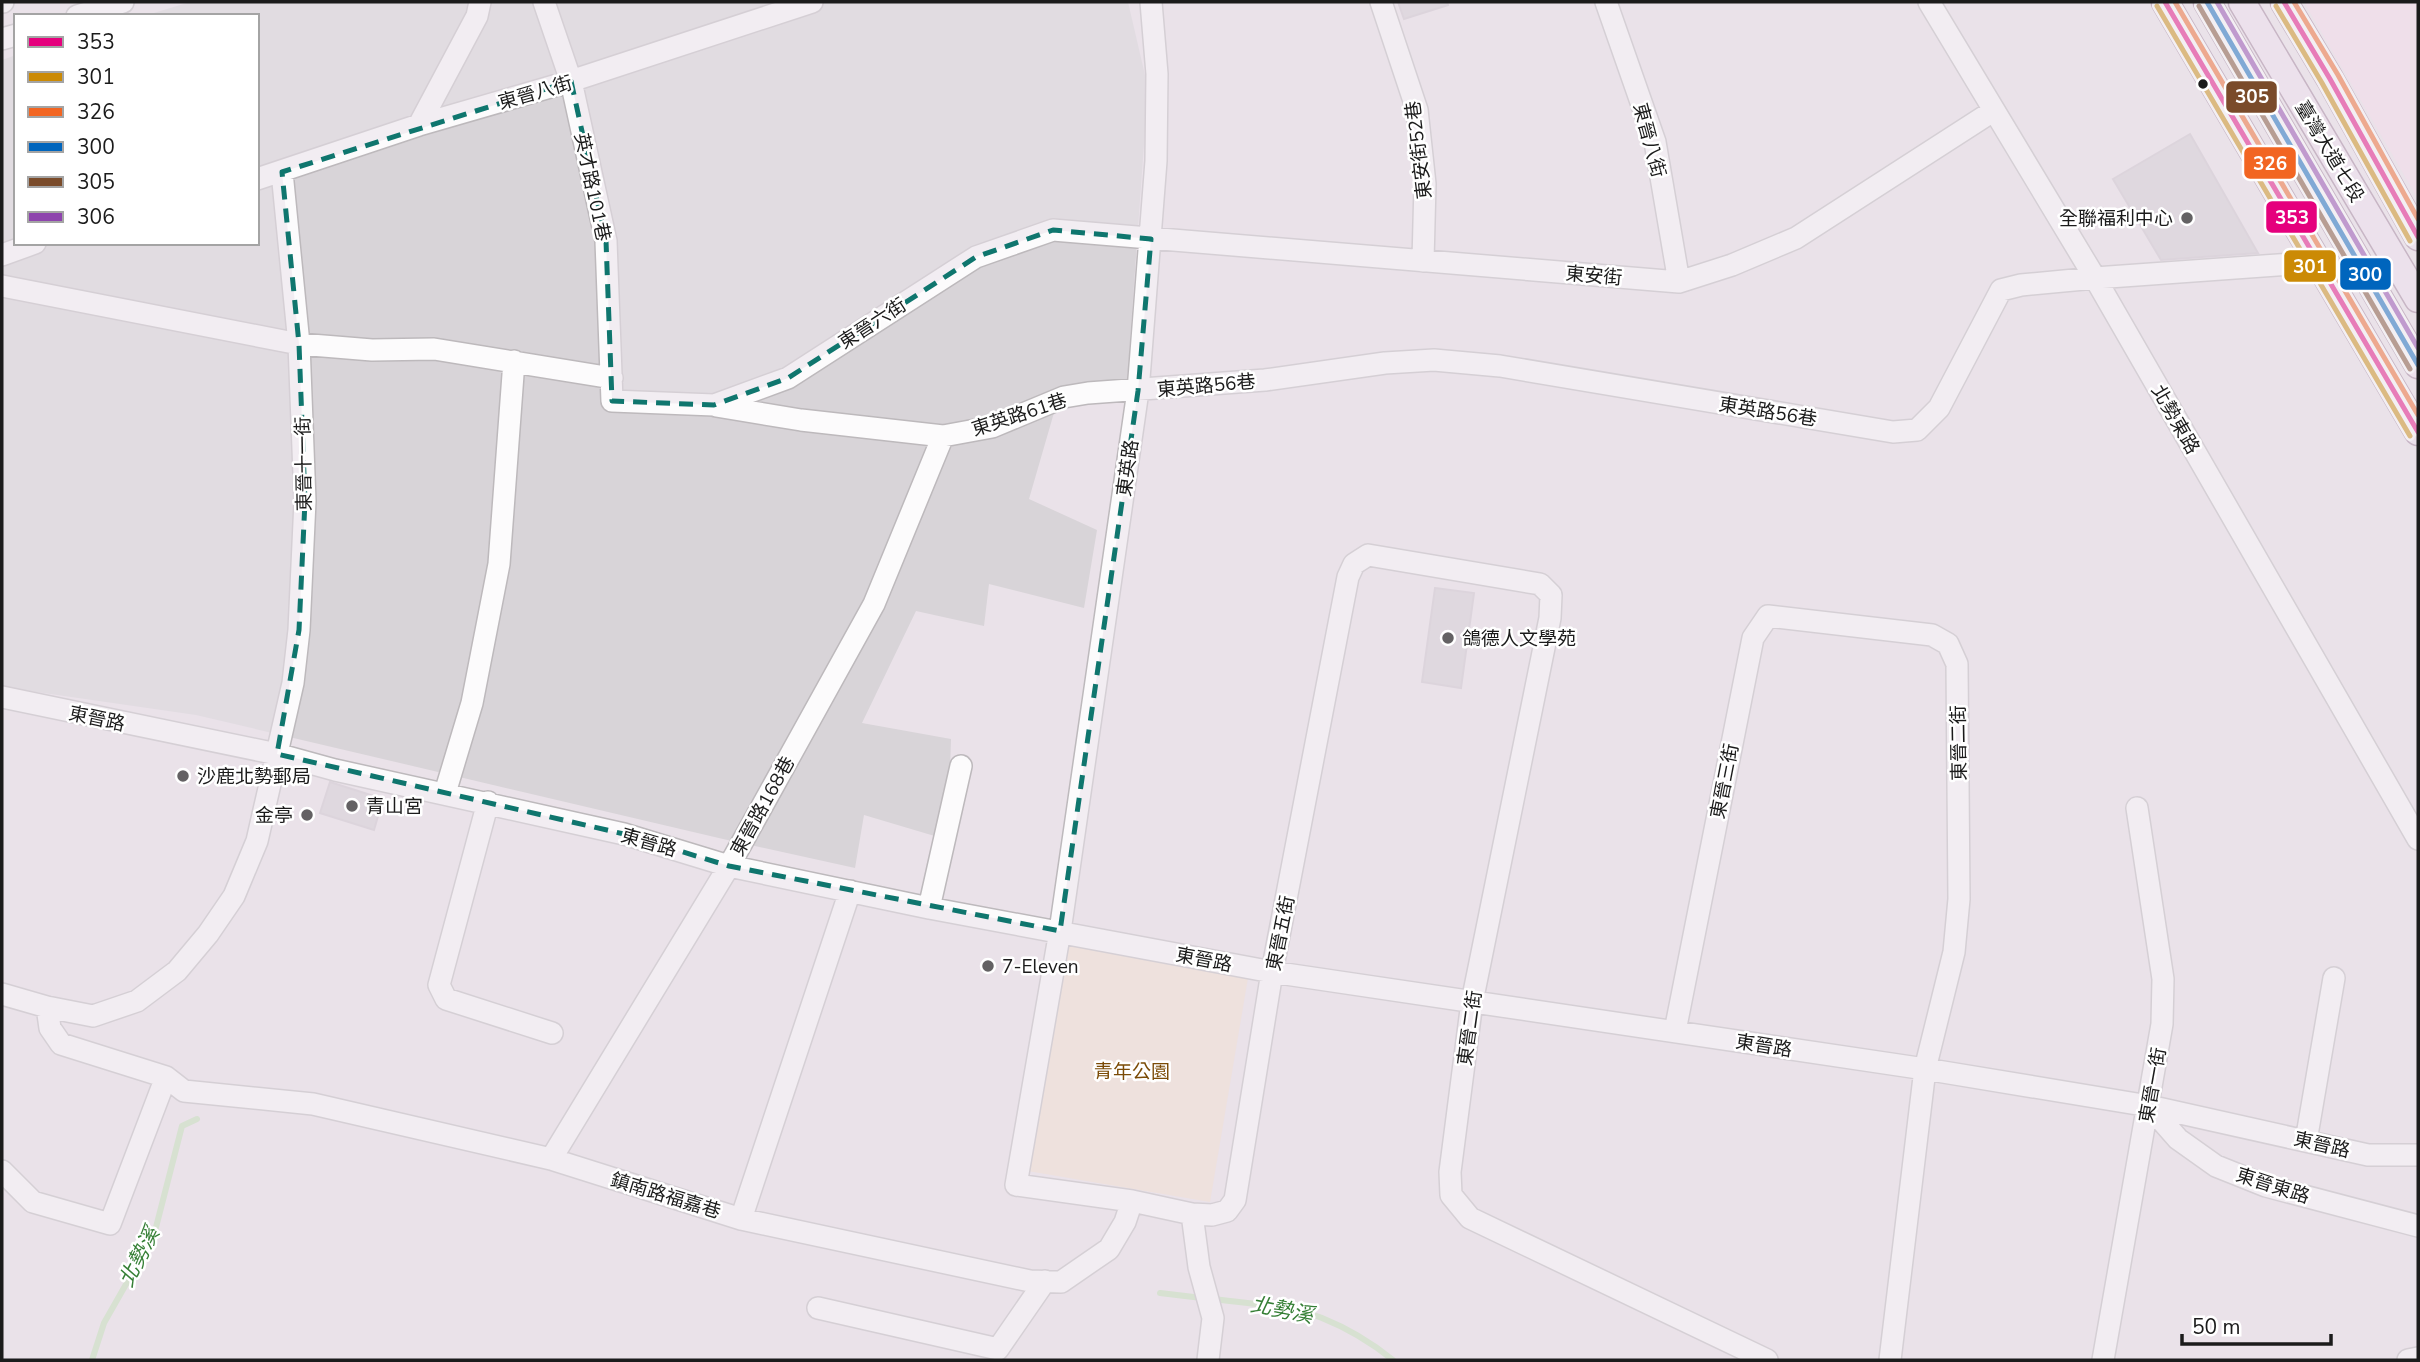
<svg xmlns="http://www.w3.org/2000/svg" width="2420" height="1362" font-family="'Nunito Sans','Noto Sans TC',sans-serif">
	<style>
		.residential { fill: #d8d4d8 }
		.education { fill: #f6dbea }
		.park { fill: #f4e0ce }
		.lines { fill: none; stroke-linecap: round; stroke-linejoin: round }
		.stream { stroke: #c0dfb3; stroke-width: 6 }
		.building { fill: #d2ccd2; stroke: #cdc4cc; stroke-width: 2 }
		.minor-casing { stroke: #bdb9bc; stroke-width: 24 }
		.major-casing { stroke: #9f809a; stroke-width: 29 }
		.minor { stroke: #fcfbfc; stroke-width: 21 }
		.major { stroke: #f0e1ef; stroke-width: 26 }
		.bus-1-casing { stroke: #fff; stroke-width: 10 }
		.bus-2-casing { stroke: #fff; stroke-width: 10 }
		.bus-3-casing { stroke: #fff; stroke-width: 10 }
		.bus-4-casing { stroke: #fff; stroke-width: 10 }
		.bus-5-casing { stroke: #fff; stroke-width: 10 }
		.bus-6-casing { stroke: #fff; stroke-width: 10 }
		.bus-1 { stroke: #e5007d; stroke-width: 5 }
		.bus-2 { stroke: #cb8a05; stroke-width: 5 }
		.bus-3 { stroke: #f26522; stroke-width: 5 }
		.bus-4 { stroke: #0065bd; stroke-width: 5 }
		.bus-5 { stroke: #7a4b2a; stroke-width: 5 }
		.bus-6 { stroke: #8e44ad; stroke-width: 5 }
		.marked { fill: none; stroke: #0f766e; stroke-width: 5; stroke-dasharray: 14 9; stroke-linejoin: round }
		.bus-dot { fill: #1b1b1b; stroke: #fff; stroke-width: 2.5 }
		.poi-dot { fill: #636163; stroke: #fff; stroke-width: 2.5 }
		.labels { text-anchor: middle; stroke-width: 5; stroke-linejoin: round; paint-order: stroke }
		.street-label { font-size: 19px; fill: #1b1b1b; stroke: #fff }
		.poi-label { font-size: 19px; fill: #1b1b1b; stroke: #fff; text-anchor: start }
		.park-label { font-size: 19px; fill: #7b4b06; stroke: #fff }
		.water-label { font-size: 21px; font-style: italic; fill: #357f35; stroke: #fff }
		.line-badge { stroke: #fff; stroke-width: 2.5 }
		.badge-label { font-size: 19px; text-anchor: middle; font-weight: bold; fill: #fff }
	</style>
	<rect width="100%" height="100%" fill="#eae2e9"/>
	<path class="residential" d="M190,2H1128L1148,88L1127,383L1060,392L1029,499L1097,530L1084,608L989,584L984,626L916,611L862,723L951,739L948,840L864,815L855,868L723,839L196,715L2,687V60L16,55V243H257V16H144Z"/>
	<path class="education" d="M2304,2H2418V199Z"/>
	<path class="park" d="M1055,940L1249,972L1210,1202L1016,1169Z"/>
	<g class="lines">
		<path class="stream" d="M1160,1293L1202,1298
			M1213,1299C1244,1303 1293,1306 1322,1318C1347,1328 1372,1343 1393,1360
			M92,1360L104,1323L154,1235L182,1126L197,1119"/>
	</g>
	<path class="building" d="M1398,2H1447L1448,5L1404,19Z
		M2190,134L2258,253L2161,260L2113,179Z
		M1435,588L1474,593L1461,688L1422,682Z
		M330,782L383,799L374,830L320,813Z"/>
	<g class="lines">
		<defs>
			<path id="minor" d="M2,2H3
				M544,2L571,81L606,241L612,401L714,405L788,378L976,257L1053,230L1679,282L1732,265L1796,238L1993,111
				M1151,2L1157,74L1156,161L1138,391L1060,931L1016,1185L1132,1201L1192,1214L1212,1215L1227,1211L1235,1200L1272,972L1348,577L1354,564L1368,555L1540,584L1551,595L1550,618L1472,1002L1450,1172L1451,1195L1470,1218L1767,1360
				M1381,2L1417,110L1425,184L1423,261
				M1606,2L1655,142L1679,282
				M1929,2L2095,278L2418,839
				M77,16L123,2
				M2,39L16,35
				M419,125L477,16L480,2
				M257,179L419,125L571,81L812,2
				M2,255L35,243
				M2,286L299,344L372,350L434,349L612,378
				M716,406L801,420L943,436L992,427L1064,397L1088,393L1265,380L1385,363L1434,360L1500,366L1893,432L1917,430L1939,408L2001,290L2021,285L2095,278L2319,262
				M2,697L277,754L335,770L624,834L729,866L929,908L1272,972L1925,1069L2149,1106L2368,1155H2418
				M445,793L472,703L499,564L514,361
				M488,802L439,985L446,999L552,1033
				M929,908L961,766
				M2,994L47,1007L93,1016L137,1001L177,971L208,934L234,896L257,841L293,683L299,630L305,501L299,344L282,172
				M47,1007L50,1028L61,1044L166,1077L184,1091L313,1104L551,1159L741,1219L1030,1281L1061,1282L1109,1249L1125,1222L1132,1201
				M1675,1031L1753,638L1768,616L1932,635L1948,644L1957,664L1959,899L1954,952L1925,1069L1890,1360
				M2149,1106L2178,1139L2216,1166L2266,1186L2418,1226
				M2306,1141L2334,978
				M551,1159L729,866L874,604L943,436
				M2,1171L33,1202L110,1224L166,1077
				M1192,1214L1199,1267L1213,1318L1208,1360
				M741,1219L850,891
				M818,1308L998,1349L1045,1281
				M2103,1360L2162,1024L2163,979L2137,808
				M2408,1360L2418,1358"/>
			<path id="major" d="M2165,2L2418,432
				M2207,2L2418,365
				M2242,2L2418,299
				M2284,2L2330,79L2418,237"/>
		</defs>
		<use href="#minor" class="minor-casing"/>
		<use href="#major" class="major-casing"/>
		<use href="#minor" class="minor"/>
		<use href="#major" class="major"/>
		<defs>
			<path id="bus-1" d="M2165,2L2418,432
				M2284,2L2330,79L2418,237"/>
			<path id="bus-2" d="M2157,6L2410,436
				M2276,6L2322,83L2410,241"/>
			<path id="bus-3" d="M2175,2L2418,415
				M2294,2L2338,75L2418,219"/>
			<path id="bus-4" d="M2207,2L2418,365"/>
			<path id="bus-5" d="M2199,6L2410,369"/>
			<path id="bus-6" d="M2217,2L2418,348"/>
		</defs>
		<use href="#bus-1" class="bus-1-casing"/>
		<use href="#bus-2" class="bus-2-casing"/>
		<use href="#bus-3" class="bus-3-casing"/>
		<use href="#bus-4" class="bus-4-casing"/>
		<use href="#bus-5" class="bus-5-casing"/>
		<use href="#bus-6" class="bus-6-casing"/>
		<use href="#bus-1" class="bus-1"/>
		<use href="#bus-2" class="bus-2"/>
		<use href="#bus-3" class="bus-3"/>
		<use href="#bus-4" class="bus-4"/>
		<use href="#bus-5" class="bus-5"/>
		<use href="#bus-6" class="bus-6"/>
	</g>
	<path d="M0 0H2420V1362H0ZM571,81L606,241L612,401L714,405L788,378L976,257L1053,230L1151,239L1138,391L1060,931L729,866L624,834L277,754L299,630L305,501L299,344L282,172Z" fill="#eae2e9" fill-opacity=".55" fill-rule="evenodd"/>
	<path class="marked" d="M571,81L606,241L612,401L714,405L788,378L976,257L1053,230L1151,239L1138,391L1060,931L729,866L624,834L277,754L299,630L305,501L299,344L282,172Z"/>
	<circle class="bus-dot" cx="2203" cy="84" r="6"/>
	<g class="poi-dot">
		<circle cx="2187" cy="218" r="7"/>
		<circle cx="1448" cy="638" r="7"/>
		<circle cx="183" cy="776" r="7"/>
		<circle cx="352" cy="806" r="7"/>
		<circle cx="307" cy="815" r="7"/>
		<circle cx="988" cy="966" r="7"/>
	</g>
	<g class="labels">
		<g class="street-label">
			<text transform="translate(535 92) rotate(-16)" y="7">東晉八街</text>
			<text transform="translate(1650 140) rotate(75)" y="7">東晉八街</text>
			<text transform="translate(1418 150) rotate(-97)" y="7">東安街52巷</text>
			<text transform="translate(2330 151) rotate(59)" y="7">臺灣大道七段</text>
			<text transform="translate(593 187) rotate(78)" y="7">英才路101巷</text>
			<text transform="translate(1594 275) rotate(5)" y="7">東安街</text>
			<text transform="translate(872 323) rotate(-33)" y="7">東晉六街</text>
			<text transform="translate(1206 385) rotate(-5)" y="7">東英路56巷</text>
			<text transform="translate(1768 411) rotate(9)" y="7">東英路56巷</text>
			<text transform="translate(1019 414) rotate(-18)" y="7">東英路61巷</text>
			<text transform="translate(2176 419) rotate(60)" y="7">北勢東路</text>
			<text transform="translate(303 464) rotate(-91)" y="7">東晉十一街</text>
			<text transform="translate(1127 468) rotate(-82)" y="7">東英路</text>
			<text transform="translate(97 718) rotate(12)" y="7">東晉路</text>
			<text transform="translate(1958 743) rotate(-91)" y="7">東晉二街</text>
			<text transform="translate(1724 781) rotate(-79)" y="7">東晉三街</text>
			<text transform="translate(762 806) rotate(-61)" y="7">東晉路168巷</text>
			<text transform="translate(649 842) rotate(16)" y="7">東晉路</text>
			<text transform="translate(1280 933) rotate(-79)" y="7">東晉五街</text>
			<text transform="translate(1204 959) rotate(11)" y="7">東晉路</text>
			<text transform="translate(1469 1028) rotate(-82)" y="7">東晉二街</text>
			<text transform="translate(1764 1045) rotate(9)" y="7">東晉路</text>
			<text transform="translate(2152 1085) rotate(-80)" y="7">東晉一街</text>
			<text transform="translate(2322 1144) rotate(13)" y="7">東晉路</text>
			<text transform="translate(2273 1185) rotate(18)" y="7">東晉東路</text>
			<text transform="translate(666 1195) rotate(17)" y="7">鎮南路福嘉巷</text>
		</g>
		<g class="poi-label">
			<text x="2173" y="225" text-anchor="end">全聯福利中心</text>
			<text x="1462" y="645">鴿德人文學苑</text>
			<text x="197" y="783">沙鹿北勢郵局</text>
			<text x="366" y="813">青山宮</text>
			<text x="293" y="822" text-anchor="end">金亭</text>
			<text x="1002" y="973">7-Eleven</text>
		</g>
		<g class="park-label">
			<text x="1132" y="1078">青年公園</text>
		</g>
		<g class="water-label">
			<text transform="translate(139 1257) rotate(-63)" y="7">北勢溪</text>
			<text transform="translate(1282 1310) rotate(11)" y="7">北勢溪</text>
		</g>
	</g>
	<g class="line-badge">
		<rect x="2225" y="80" width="53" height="34" rx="7" fill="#7a4b2a"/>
		<rect x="2243" y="146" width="54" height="34" rx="7" fill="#f26522"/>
		<rect x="2265" y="200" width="53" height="34" rx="7" fill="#e5007d"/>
		<rect x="2283" y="249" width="54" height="34" rx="7" fill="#cb8a05"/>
		<rect x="2339" y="257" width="53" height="34" rx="7" fill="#0065bd"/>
	</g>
	<g class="badge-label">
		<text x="2252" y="103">305</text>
		<text x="2270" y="170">326</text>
		<text x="2292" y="224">353</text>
		<text x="2310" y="273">301</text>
		<text x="2365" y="281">300</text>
	</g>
	<rect width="2420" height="1362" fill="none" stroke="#1b1b1b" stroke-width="7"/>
	<rect x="14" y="14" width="245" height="231" fill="#ffffff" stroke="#a4a4a4" stroke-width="2"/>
	<rect x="28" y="37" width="35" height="10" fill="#e5007d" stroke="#a4a4a4" stroke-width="2"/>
	<text x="77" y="49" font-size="21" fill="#1b1b1b">353</text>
	<rect x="28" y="72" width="35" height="10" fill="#cb8a05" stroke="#a4a4a4" stroke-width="2"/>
	<text x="77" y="84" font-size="21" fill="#1b1b1b">301</text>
	<rect x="28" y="107" width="35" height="10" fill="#f26522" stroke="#a4a4a4" stroke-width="2"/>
	<text x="77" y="119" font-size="21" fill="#1b1b1b">326</text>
	<rect x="28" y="142" width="35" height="10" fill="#0065bd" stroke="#a4a4a4" stroke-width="2"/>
	<text x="77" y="154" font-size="21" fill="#1b1b1b">300</text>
	<rect x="28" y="177" width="35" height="10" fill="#7a4b2a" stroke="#a4a4a4" stroke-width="2"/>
	<text x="77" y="189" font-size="21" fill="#1b1b1b">305</text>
	<rect x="28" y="212" width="35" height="10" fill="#8e44ad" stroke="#a4a4a4" stroke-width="2"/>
	<text x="77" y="224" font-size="21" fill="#1b1b1b">306</text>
	<path d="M2182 1334v10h149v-10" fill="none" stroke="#1b1b1b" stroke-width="3.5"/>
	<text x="2192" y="1334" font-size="21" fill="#1b1b1b" stroke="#ffffff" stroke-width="5" paint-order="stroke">50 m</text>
</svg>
